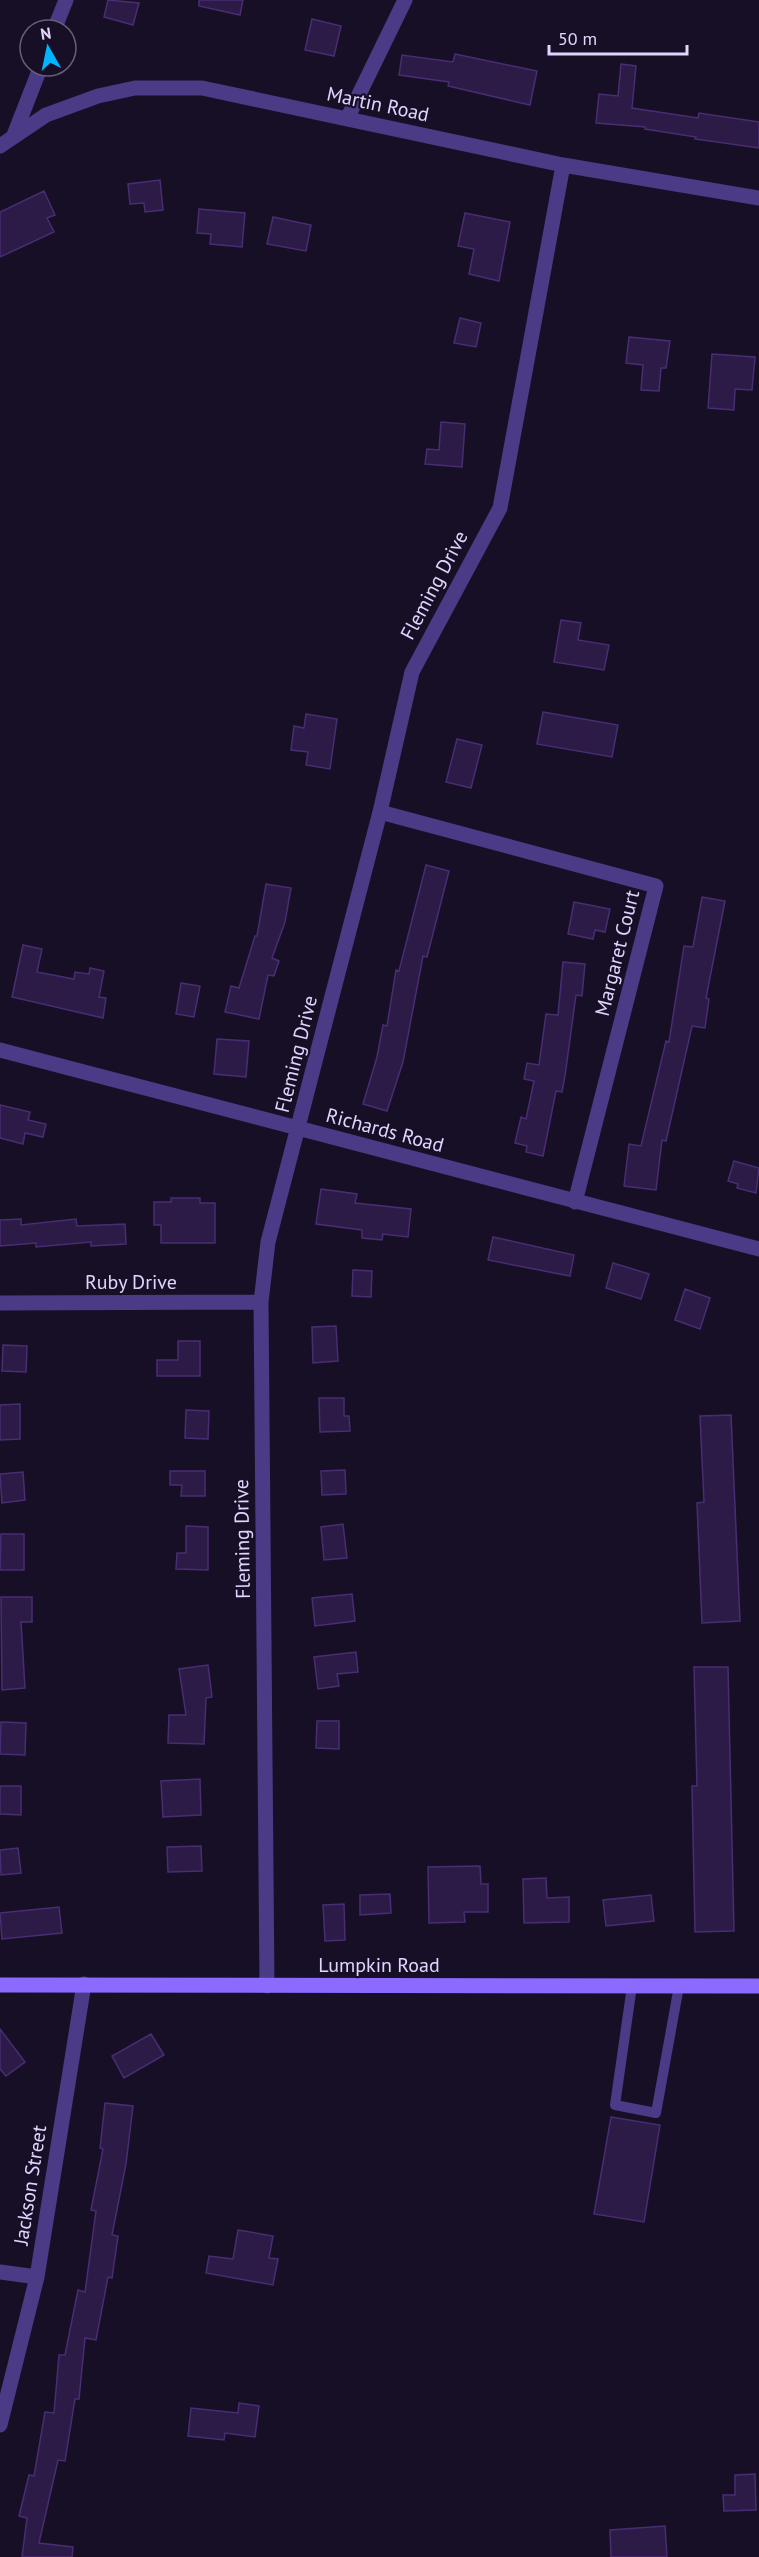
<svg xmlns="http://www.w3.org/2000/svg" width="759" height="2557" font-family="'PT Sans',sans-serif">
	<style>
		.building { fill: #2c1b47; stroke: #482d73; stroke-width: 1.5 }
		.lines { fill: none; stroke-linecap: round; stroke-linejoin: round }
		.service { stroke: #4b3a85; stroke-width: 10 }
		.minor { stroke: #4b3a85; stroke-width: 15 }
		.secondary { stroke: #8b6bff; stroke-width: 15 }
		.labels { text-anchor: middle; stroke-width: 4.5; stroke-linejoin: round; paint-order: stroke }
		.street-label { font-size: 20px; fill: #e1d4ff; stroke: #170f26 }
	</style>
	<rect width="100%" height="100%" fill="#170f26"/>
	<path class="building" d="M108,0L139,3L133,25L104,17Z
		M199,0H243L240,15L199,6Z
		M312,19L341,26L334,56L305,50Z
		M455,54L537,71L530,105L448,86L449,82L399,75L402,55L453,62Z
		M621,64L636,66L632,108L698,118L699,113L759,122V148L695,139L696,137L645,129V127L596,123L599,94L618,96Z
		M160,180L163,210L145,212L144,203L130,204L128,184Z
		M44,191L55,215L47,218L54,232L0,257V212Z
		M199,209L245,213L242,247L210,244L211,234L197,233Z
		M465,213L510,222L499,281L469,274L474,249L458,246Z
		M273,217L311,225L306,251L267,244Z
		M460,318L481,323L476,347L454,343Z
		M629,337L670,341L666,368H661L659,391L641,390L643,365L626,363Z
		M712,354L755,357L752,390L735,389L734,410L708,408Z
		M441,422L465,424L462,467L425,464L427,449L439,450Z
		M561,620L581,623L578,640L609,645L604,670L554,662Z
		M543,712L618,725L612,757L537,744Z
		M306,714L337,719L330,769L306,765L308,752L291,750L294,726L304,728Z
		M457,739L482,745L471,788L446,782Z
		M426,865L449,871L427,957L423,956L403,1062L387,1111L363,1104L377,1057L383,1025L387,1026L396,970L399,971Z
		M266,884L291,888L285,922L272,958L279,961L274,976L268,975L259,1019L225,1012L231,986L239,988L255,936H257Z
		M702,897L725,901L706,998L709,999L705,1028L692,1026L666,1141L662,1140L656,1190L624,1186L629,1144L641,1146L666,1041L669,1042L684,946L693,947Z
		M574,902L610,909L605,932L595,930L593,939L568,934Z
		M23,945L42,949L37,972L74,979L75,972L89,974L90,968L104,971L99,997L106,998L103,1018L12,997Z
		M563,962L585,964L582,996L576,995L565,1076L562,1092L556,1091L543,1156L526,1152L527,1146L515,1143L521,1117L526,1119L534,1081L524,1079L527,1063L539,1065L546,1014L558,1015Z
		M181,983L200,986L194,1017L176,1014Z
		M217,1039L249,1041L246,1077L214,1074Z
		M0,1105L30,1112L28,1120L46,1124L43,1137L25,1133L23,1144L0,1138Z
		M734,1161L759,1168L756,1193L737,1188L738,1184L728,1181Z
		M321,1189L357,1194L355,1203L411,1209L408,1237L383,1234L382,1240L362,1238V1230L316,1224Z
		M171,1198H200V1203H215V1243H161V1225H154V1202H171Z
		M21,1219V1225L76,1219L77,1226L125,1224L126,1244L91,1246V1242L36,1247V1243L0,1246V1220Z
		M493,1237L574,1255L570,1276L488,1260Z
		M613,1263L649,1274L641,1299L606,1288Z
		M353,1270L372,1271L371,1297L352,1296Z
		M685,1289L710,1298L700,1329L675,1320Z
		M336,1326L338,1361L313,1363L312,1327Z
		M178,1341H200V1376H157V1360H178Z
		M3,1345L27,1346L26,1372L2,1371Z
		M319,1398H344V1416H349L350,1431L320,1432Z
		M20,1404V1439L0,1440V1405Z
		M186,1410L209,1411L208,1439L185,1438Z
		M731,1415L740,1621L702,1623L697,1503L704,1502L700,1416Z
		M345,1470L346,1494L322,1495L321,1471Z
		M170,1471H205V1496H181L182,1485H170Z
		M23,1472L25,1500L2,1503L0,1474Z
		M343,1524L347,1558L324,1560L321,1527Z
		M186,1526L208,1527V1570L176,1569L177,1553H186Z
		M1,1534H24V1570H0Z
		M352,1594L355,1621L315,1626L312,1598Z
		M1,1597H32V1622H21L25,1688L2,1690Z
		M356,1652L358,1672L337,1674L339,1686L318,1689L314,1657Z
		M208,1665L212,1697L206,1698L204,1744L168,1743L169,1715H186L179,1669Z
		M694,1667H728L734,1931L695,1932L692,1786H697Z
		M317,1721H339V1749L316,1748Z
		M1,1722L26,1723L25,1755L0,1754Z
		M200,1779L201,1815L163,1817L161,1781Z
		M0,1786H21V1815L0,1814Z
		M201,1846L202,1871L168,1872L167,1847Z
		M18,1848L21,1873L1,1875L0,1850Z
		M480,1866L481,1884H488V1912H464L465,1922L429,1923L428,1867Z
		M546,1878L547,1898L569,1897V1922L524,1923L523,1879Z
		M390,1894L391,1913L360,1915V1895Z
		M651,1895L654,1921L606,1926L603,1900Z
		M344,1904L345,1940L325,1941L323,1905Z
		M59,1907L62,1933L2,1939L0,1913Z
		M0,2029L25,2062L6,2076L0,2069Z
		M151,2034L164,2055L124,2078L112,2056Z
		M105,2103L133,2106L126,2164L112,2235L118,2236L112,2278L108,2277L96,2340L85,2338L79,2399H75L65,2461L58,2460L39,2543L73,2547L72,2557H22L27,2518L19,2516L29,2475L34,2476L45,2412L54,2413L59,2355H65L78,2290L85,2292L96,2211L91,2210L103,2149L100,2148Z
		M611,2117L660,2125L644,2222L594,2214Z
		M238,2230L273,2236L269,2258L278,2259L273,2285L206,2273L209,2256L233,2259Z
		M239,2403L259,2406L255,2437L225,2433L224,2440L188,2436L191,2408L238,2413Z
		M755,2474L756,2510L724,2511L723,2495H735V2475Z
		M665,2526L667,2557H611L610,2530Z"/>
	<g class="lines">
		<path class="service" d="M632,1986L615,2105L656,2113L679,1986"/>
		<path class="minor" d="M54,30L66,0
			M347,119L405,0
			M14,135L41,66
			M0,146L46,115L98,96L135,88H202L563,165L759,198
			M380,812L656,886L575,1202
			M0,1050L759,1249
			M0,1303L261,1302
			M267,1986L261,1302L268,1242L380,812L412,672L500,508L563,165
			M0,2272L37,2277
			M0,2425L37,2277L84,1984"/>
		<path class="secondary" d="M0,1985L759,1986"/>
	</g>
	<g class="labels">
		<g class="street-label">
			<text transform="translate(378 104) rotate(12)" y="7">Martin Road</text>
			<text transform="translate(434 585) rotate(-62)" y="7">Fleming Drive</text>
			<text transform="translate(617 953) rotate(-76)" y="7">Margaret Court</text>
			<text transform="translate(296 1054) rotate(-76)" y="7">Fleming Drive</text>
			<text transform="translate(385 1130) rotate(15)" y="7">Richards Road</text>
			<text x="131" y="1289">Ruby Drive</text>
			<text transform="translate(242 1539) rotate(-91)" y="7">Fleming Drive</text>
			<text x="379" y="1972">Lumpkin Road</text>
			<text transform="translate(30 2185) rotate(-81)" y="7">Jackson Street</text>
		</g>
	</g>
	<g transform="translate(48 48) rotate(351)"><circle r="28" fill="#170f26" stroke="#685e7d" stroke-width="1.5"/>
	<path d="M0-4.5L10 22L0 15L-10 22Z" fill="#00b5ff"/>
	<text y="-9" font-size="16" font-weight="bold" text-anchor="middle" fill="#e1d4ff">N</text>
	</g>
	<path d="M549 45v9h138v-9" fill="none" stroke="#e1d4ff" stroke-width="3"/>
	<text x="558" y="45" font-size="18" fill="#e1d4ff" stroke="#170f26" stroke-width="4.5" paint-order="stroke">50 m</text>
</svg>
